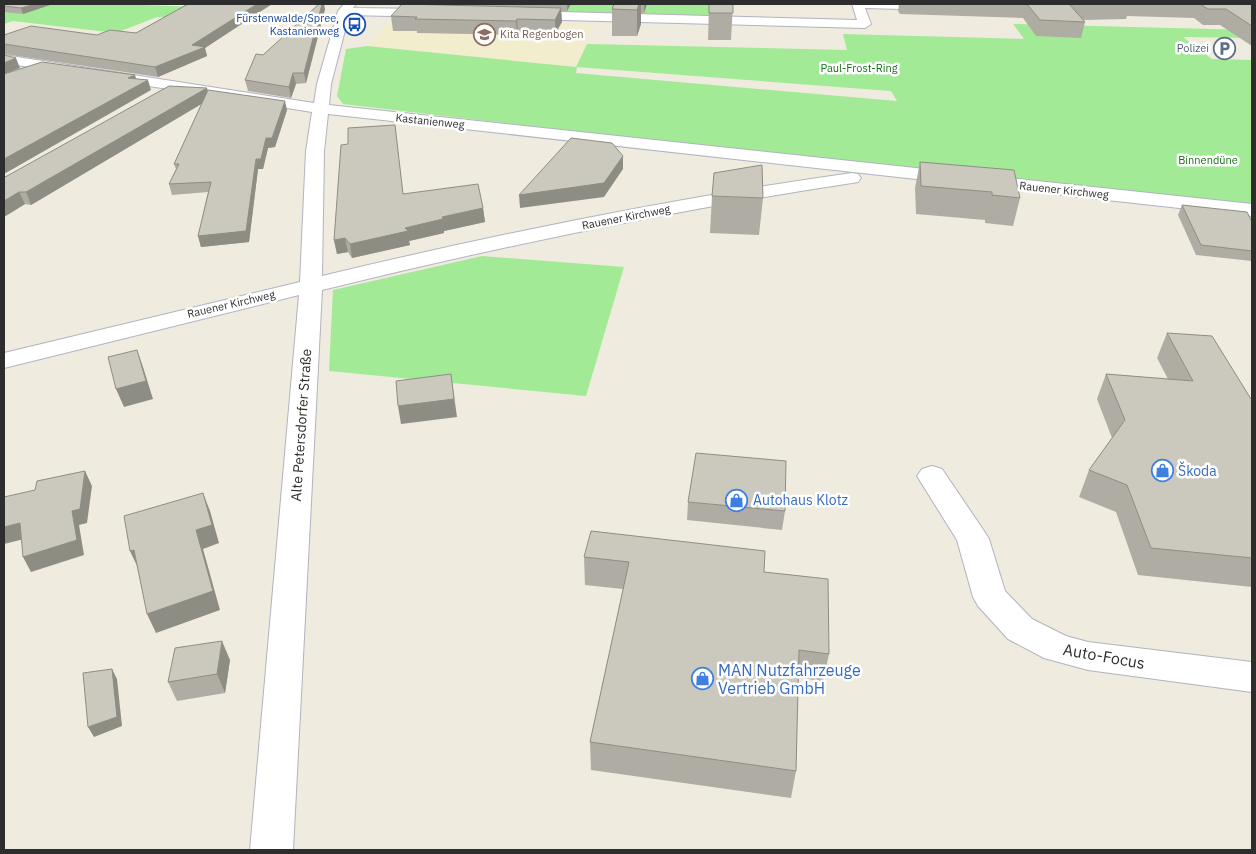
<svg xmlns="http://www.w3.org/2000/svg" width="1256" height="854" font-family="'IBM Plex Sans',sans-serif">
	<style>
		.education { fill: #f2edcd }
		.green { fill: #a3ea97; fill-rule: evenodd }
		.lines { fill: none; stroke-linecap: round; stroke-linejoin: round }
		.minor-casing { stroke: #b2b2c1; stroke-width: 2 }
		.minor { fill: #fff; fill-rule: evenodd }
		.wall { fill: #afada3 }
		.shaded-wall { fill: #8e8d84 }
		.building { fill: #cbc9bd; stroke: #8e8d84 }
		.labels { text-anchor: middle; stroke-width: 5; stroke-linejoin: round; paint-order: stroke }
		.far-transit-label { font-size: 11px; fill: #164399; stroke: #fff; text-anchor: end }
		.far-education-label { font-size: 11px; fill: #785e54; stroke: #fff; text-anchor: start }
		.far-service-label { font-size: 11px; fill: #4e5e75; stroke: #fff; text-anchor: end }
		.far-park-label { font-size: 11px; fill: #167214; stroke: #fff }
		.far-street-label { font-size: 11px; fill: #2d2d2d; stroke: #fff }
		.street-label { font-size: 14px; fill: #2d2d2d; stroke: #fff }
		.shop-label { font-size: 14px; fill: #366cbe; stroke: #fff; text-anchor: start }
		.near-street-label { font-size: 16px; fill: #2d2d2d; stroke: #fff }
		.near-shop-label { font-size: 16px; fill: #366cbe; stroke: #fff; text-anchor: start }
	</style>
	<rect width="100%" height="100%" fill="#efebde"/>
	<path class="education" d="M391,20L593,25L576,67L367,46Z"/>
	<path class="green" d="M4,4H145L143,5L249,9L234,18L157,17L116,33L13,21L4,24Z
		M512,4H707L726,5V16L528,11Z
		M1013,24L1252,30V38L1183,37L1212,59L1252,60V204L819,160L343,104L337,96L346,49L367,46L576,67L587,44L847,50L843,34L1024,39ZM577,67L891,91L897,101L576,73Z
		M482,256L624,267L586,396L329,371L333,290Z"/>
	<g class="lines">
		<defs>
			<path id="minor" d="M344,4H356L353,8L432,9L438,13L432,17L349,15L331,84L329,105L1252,204V216L328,114L324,151L322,276C497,234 674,198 852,173L858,174L861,178L858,182L852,183C674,210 497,247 322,290L293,850H250L299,295L4,368V353L300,282L306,151L312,112L4,63V55L314,103L317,84L338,11Z
				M852,4H940L942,6L936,10L865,8L871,24L865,28L525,19L519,15L525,11L857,20Z
				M932,466L942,469L984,531L989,539L1005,591L1032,619L1066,636L1088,642L1252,662V692L1088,670L1044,658L1008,639L978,606L973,597L957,540L917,476L922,469Z"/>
		</defs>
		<use href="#minor" class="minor-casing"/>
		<use href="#minor" class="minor"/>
	</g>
	<path class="wall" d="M4,4H53L23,14L4,12Z
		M188,4H272L205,48L207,56L158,77L4,54V35H97L136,33Z
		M358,4H571L567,11H561L562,22L555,34L518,33L517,35L417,33V31H393L391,16L402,5Z
		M614,4H647L644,13H641V24L637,36H612V9Z
		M709,4H733L731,40H708Z
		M899,4H1252V46L1220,25H1203L1194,18L1127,16L1126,19L1083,20L1085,22L1081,38L1036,36L1023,18L900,14L898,11Z
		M325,9L306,83L296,84L291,98L248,91L245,80L263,55Z
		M207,88L208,92L287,110L275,147L268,148L263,169H258L249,242L201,247L198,236L208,192L172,195L169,184L176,169L174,164L202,103L31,205L25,204L4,217V177L7,176Z
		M395,125L403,194L483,208L485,222L444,231V233L409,241L410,245L352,258L348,252L337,254L334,240L348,144Z
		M920,162L1020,198L1013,226L985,223V220L916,214L915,188Z
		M712,196L763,198L759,235L710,233Z
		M1182,205L1252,222V261L1196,255L1178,215Z
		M1167,333L1251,399H1252V587L1138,575L1116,512L1079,497L1089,470L1112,438L1097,399L1106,374L1168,379L1157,358Z
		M688,502L785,511L782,530L687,520Z
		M584,557L764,572L829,654L823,681L798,678L796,771L791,798L591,770L590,742L623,589L585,585Z
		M230,660L225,693L177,701L168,682Z"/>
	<path class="shaded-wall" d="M35,4H53L23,14L21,8Z
		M257,4H272L205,48L207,56L158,77L155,67L192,45Z
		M322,4H324L325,9L306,83L304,73Z
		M567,4H571L567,11Z
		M639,4H641V24L637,36V10Z
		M644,4H647L644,13Z
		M561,8L562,22L555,34V20Z
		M517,19L518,33L517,35L516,21Z
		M16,58L20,68L4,74V63Z
		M293,73L296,84L291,98L289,87Z
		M135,75L138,85L148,80L151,90L4,174V159L128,78Z
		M207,88L210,99L31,205L26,192Z
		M285,101L287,110L275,147L268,148L263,169H258L249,242L201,247L198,236L256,159Z
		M623,156V169L604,197L520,208L519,195Z
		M19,192L25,204L4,217V201Z
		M483,208L485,222L444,231V233L409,241L410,245L352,258L350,244L442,217Z
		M345,238L348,252L337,254L334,240Z
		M137,350L143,367L153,399L124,407L116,389Z
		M451,374L457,417L401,424L398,406Z
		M85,471L92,486L87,523L79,525L84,555L31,572L23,557Z
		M203,493L210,511L219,543L203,549L220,610L156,633L147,614L196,530Z
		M20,523L28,538L4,544V527Z
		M134,550L139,570L130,551Z
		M222,641L230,660L225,693L217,674Z
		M112,669L117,679L122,726L94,737L88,727Z"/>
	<path class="building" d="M4,4H35L21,8L4,6Z
		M188,4H257L192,45L205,47L155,67L4,44V35L31,26L97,35L110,30L136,33Z
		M319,4H322L304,73H293L289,87L245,80L256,54L263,55Z
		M402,4L561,8L555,20L517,19L516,21L415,19L417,17L391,16Z
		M614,4H639L637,10L612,9Z
		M709,4H733V13H709Z
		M1027,4H1131H1069L1085,22L1040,20Z
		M1200,4H1252V26L1226,9H1208Z
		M4,55L16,58L4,63Z
		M42,62L135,75L128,78L148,80L4,159V74Z
		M169,86L207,88L26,192H19L4,201V177L7,176Z
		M208,90L285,101L272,138H266L261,159H256L246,231L198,236L211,182L169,184L179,164H174Z
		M395,125L403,194L478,184L483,208L442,217L443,219L405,228L408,231L350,244L345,238L334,240L341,145L348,144V128Z
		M571,138L612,143L623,156L604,183L519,195Z
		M920,162L1014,170L1020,198L992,195V192L921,186Z
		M762,165L763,198L712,196L714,173Z
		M1182,205L1247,212L1252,222V251L1201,245Z
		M1167,333L1212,336L1251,399H1252V558L1151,548L1127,485L1089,470L1125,420L1106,374L1193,381Z
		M137,350L146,381L116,389L108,357Z
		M451,374L454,399L398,406L396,381Z
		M696,453L786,461L785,511L688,502Z
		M85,471L80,509L72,511L77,540L23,557L20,523L4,527V497L35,490L37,481Z
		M203,493L212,525L196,530L213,591L147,614L134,550L130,551L124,516Z
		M591,531L765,551L764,572L828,579L829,654L799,650L796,771L590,742L629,562L584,557Z
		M222,641L217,674L168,682L175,648Z
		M112,669L117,717L88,727L83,673Z"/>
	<defs>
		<symbol id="bus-ring" viewBox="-11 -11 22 22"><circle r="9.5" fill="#fff" stroke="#1a4fb4" stroke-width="1.5"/><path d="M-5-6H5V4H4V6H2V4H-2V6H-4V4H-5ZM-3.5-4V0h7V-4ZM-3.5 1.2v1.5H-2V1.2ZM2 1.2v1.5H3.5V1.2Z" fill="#1a4fb4"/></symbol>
		<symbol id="school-ring" viewBox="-11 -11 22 22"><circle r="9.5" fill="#fff" stroke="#8d6e63" stroke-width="1.5"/><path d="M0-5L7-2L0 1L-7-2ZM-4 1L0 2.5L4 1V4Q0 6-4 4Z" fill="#8d6e63"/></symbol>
		<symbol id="parking-ring" viewBox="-11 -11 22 22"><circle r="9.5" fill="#fff" stroke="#5c6f8a" stroke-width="1.5"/><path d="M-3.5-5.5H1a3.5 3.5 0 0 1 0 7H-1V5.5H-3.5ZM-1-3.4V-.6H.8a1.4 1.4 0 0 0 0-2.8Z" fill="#5c6f8a"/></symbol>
		<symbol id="shop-ring" viewBox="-11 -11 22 22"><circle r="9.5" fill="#fff" stroke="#3f7fe0" stroke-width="1.5"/><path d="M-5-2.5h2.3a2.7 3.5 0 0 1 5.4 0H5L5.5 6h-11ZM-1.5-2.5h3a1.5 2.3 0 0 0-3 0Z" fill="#3f7fe0"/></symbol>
	</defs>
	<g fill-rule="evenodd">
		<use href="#bus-ring" x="342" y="12" width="25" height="25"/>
		<use href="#school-ring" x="472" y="22" width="25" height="25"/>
		<use href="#parking-ring" x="1212" y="36" width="25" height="25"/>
		<use href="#shop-ring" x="1150" y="458" width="25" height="25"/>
		<use href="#shop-ring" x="724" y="488" width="25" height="25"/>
		<use href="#shop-ring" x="690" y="666" width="25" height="25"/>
	</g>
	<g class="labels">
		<g class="far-transit-label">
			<text x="339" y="22">Fürstenwalde/Spree,<tspan x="339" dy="13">Kastanienweg</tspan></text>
		</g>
		<g class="far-education-label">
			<text x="500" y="38">Kita Regenbogen</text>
		</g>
		<g class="far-service-label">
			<text x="1209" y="52">Polizei</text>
		</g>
		<g class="far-park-label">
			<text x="859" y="72">Paul-Frost-Ring</text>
			<text x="1208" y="164">Binnendüne</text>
		</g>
		<g class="far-street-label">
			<text transform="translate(430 121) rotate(6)" y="4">Kastanienweg</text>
			<text transform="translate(1064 190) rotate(6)" y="4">Rauener Kirchweg</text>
			<text transform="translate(626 217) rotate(-11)" y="4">Rauener Kirchweg</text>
			<text transform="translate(231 304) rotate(-13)" y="4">Rauener Kirchweg</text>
		</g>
		<g class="street-label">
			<text transform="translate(301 425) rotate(-86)" y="5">Alte Petersdorfer Straße</text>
		</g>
		<g class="shop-label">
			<text x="1178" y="476">Škoda</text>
			<text x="753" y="505">Autohaus Klotz</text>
		</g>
		<g class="near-street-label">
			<text transform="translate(1104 656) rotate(10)" y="6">Auto-Focus</text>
		</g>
		<g class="near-shop-label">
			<text x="718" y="676">MAN Nutzfahrzeuge<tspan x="718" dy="18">Vertrieb GmbH</tspan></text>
		</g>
	</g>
	<rect width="1256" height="854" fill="none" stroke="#2d2d2d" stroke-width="10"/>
</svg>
